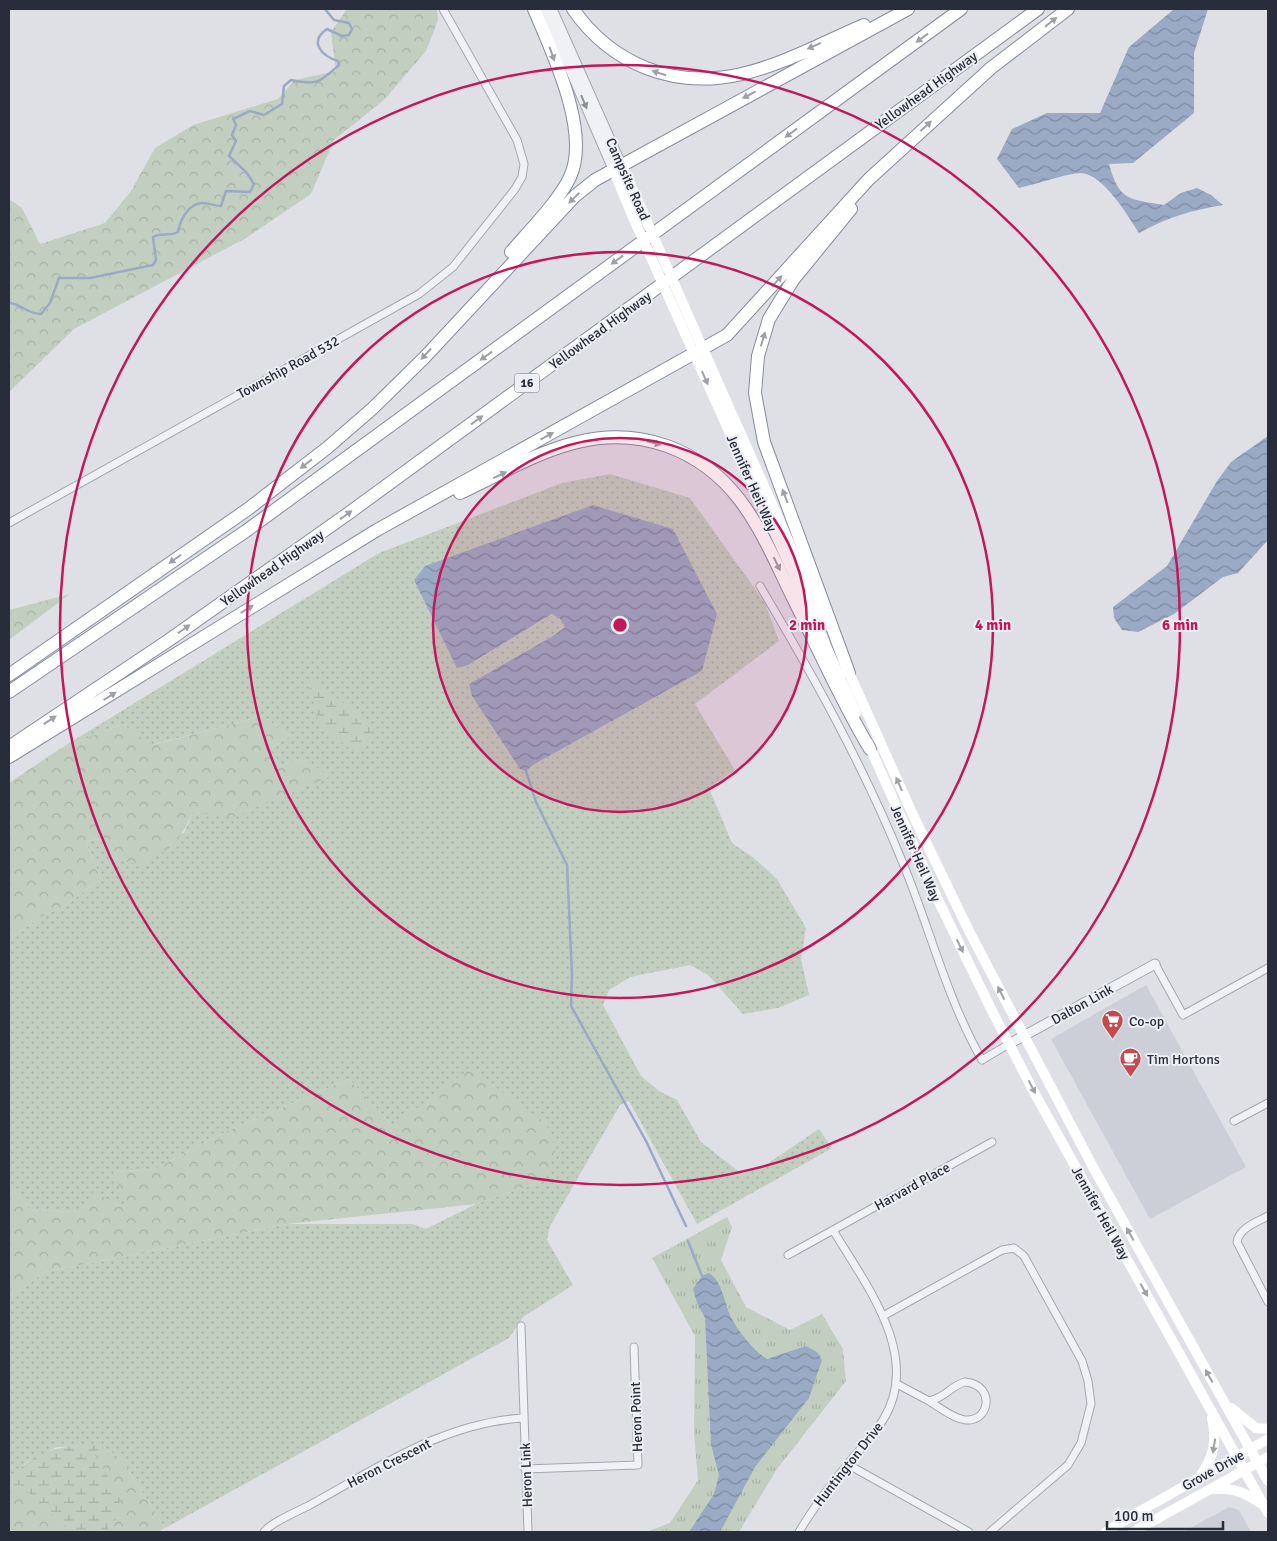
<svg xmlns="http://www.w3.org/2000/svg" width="1277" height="1541" font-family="Signika,sans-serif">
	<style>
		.built { fill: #cccfd8 }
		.grass { fill: url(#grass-dots); fill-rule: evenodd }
		.forest { fill: url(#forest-crowns) }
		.wetland { fill: url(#wetland-marsh) }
		.park { fill: url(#park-tufts) }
		.water { fill: url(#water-waves) }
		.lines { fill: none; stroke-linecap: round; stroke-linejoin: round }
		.stream { stroke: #9baac4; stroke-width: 2.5 }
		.minor-casing { stroke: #a4a7b0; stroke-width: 9 }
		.tertiary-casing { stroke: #a4a7b0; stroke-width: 11 }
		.motorway-casing { stroke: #868c9c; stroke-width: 14 }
		.minor { stroke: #f0f1f5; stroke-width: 7 }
		.tertiary { stroke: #f0f1f5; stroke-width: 9 }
		.secondary { stroke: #fff; stroke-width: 10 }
		.motorway { stroke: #fff; stroke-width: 12 }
		.secondary-bridge { stroke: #fff; stroke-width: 10 }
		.oneway { fill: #9ea0a7 }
		.oneway2 { fill: #8c8f98 }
		.ring { fill: none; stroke: #c2185b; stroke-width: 2.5 }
		.labels { text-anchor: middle; stroke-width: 4; stroke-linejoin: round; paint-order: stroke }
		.shield { fill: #edeff4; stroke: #636773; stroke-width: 1 }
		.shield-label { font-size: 12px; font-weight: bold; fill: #282d3c }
		.street-label { font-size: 14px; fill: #282d3c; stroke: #edeff4 }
		.poi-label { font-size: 14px; fill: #282d3c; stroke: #edeff4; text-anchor: start }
		.centre { fill: #c2185b; stroke: #edeff4; stroke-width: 2.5 }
		.ring-label { font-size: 15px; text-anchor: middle; font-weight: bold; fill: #c2185b; stroke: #edeff4; stroke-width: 4; stroke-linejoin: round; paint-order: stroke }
	</style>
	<defs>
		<pattern id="grass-dots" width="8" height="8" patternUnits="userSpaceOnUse" patternTransform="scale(1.25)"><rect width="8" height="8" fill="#c2cfc0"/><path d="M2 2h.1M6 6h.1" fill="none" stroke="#a7b2a6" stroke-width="1.8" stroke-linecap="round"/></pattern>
		<pattern id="forest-crowns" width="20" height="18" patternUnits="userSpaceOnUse" patternTransform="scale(1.25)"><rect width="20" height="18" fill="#c2cfc0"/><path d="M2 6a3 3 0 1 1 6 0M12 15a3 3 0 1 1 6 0" fill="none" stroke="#a7b2a6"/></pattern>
		<pattern id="wetland-marsh" width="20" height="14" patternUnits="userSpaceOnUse" patternTransform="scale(1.25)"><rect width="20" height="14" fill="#c2cfc0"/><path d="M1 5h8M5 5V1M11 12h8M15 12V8" fill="none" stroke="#a7b2a6"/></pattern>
		<pattern id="park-tufts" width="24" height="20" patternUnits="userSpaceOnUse" patternTransform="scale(1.25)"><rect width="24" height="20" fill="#c2cfc0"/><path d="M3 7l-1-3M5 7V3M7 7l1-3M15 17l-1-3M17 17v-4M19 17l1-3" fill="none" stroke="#a7b2a6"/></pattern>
		<pattern id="water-waves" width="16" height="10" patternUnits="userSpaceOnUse" patternTransform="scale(1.25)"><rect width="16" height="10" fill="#9baac4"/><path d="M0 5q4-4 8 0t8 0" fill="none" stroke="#7e8ba0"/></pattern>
	</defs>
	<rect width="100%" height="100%" fill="#dee0e6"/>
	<path class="built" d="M1146,985L1246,1167L1150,1219L1051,1039Z
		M1229,1507L1239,1510L1251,1532H1183Z"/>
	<path class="grass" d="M610,474L690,498L765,603L779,641L695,704L735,770L709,788L732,843L754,858L777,879L806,928L801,959L809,995L778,1008L743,1014L708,975L690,965L630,977L609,990L603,1005L641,1076L659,1091L677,1100L701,1142L742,1174L767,1164L819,1129L832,1148L697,1224L629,1101L620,1105L550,1226L547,1240L573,1285L523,1317L509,1338L165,1528L121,1459L103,1446L57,1447L27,1462L9,1478V1297L45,1272L287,1224H413L426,1229L476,1204L543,1181L393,1126L349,1079L227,1131L155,1169L114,1172L128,1208L79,1212L30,1210L9,1185V940L40,917L61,908L101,879L85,841L100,839L116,859L184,833L193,812L233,816L308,760L278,765L270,749L290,736L263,716L152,745L122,724L58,750L379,553L562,483ZM673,529L702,671L533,765L469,684L553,636L565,627L560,619L553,614L468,665L457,667Z"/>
	<path class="forest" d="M347,9H437L438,20L426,51L384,100L334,140L311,194L246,238L74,329L9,392V199L22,208L40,244L105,223L131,191L155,148L193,125L278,99L295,80L336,71L331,32Z
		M70,594L9,640V610Z
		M263,716L290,736L270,749L278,765L308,760L329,777L233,817L193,812C178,845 172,848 140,865L116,859L100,839L85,841L101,879L61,908L40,917L9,940V783L58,750L122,724L153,745Z
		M470,1069L546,1123L556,1150L543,1181L476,1204L287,1224L45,1272L9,1297V1185L30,1210L78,1212L93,1192L127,1208L113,1172L155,1169L227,1131L349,1079L393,1126Z
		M103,1446L121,1459L165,1528L158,1532H106L118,1517L94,1453Z
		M20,1484L73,1532H9V1486Z"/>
	<path class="wetland" d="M310,677L373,726L364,750L349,748L319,724L308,682Z
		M93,1445L103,1446L94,1453L120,1498L118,1517L106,1532H73L20,1485L9,1486V1478C39,1450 52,1447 93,1445Z"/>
	<path class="park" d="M727,1217L732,1227L721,1260L746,1307L790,1330L822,1314L843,1349L846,1381L777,1469L739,1532H646L670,1523L698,1480L694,1434L695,1336L652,1258Z"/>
	<path class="water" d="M1174,9H1208L1194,53V113L1133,163L1109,164C1119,201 1129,199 1164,205L1181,193L1197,188L1211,195L1223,205C1192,210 1166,218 1139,233C1128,216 1103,173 1080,173C1069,173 1033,185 1019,188L997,159L1012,129L1047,113H1100L1129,47Z
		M1268,436V540L1238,573L1223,577L1174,614L1138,632L1122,630L1114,618L1113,607L1167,566L1217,481L1231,462Z
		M593,505L673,529L717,614L702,671L533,765L526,771L520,769L472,696L469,684L553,636L565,627L560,619L552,614L468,665L457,668L414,580L425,566Z
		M709,1273C724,1283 724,1306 733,1321C742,1336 753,1350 767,1359L806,1346L817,1352L822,1360L809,1398L755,1467L720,1532H689L714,1494L719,1475L711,1445L705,1318L697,1303L693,1289L702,1276Z"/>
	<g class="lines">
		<path class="stream" d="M9,303C20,303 27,314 41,314L50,303L59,278H90L153,265L156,260L153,237C162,232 169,237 178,232C180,221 187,205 201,203C207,202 214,206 221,206L226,191L250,192L254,184L247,173L229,156L236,141L232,135L236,125L233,119L250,111L264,115L282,104L284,86L291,80C317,86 320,82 339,65L338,61C322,56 308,42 327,29L342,36L349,35L352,29L349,23L334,20L325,9
			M526,771L536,802L567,865L572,975L571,1006L646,1141L686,1226
			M688,1241L702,1276"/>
		<defs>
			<path id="minor" d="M9,523L419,294L453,267L515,189L522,177L524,164L517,140L443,9
				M760,586C813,675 863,765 902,861C930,928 946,997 982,1060L1009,1044
				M1155,964L1183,1015L1268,968
				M1234,1121L1268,1103
				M1268,1216C1257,1222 1239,1228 1237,1242L1268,1302
				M788,1255L992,1142
				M883,1316L1002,1250L1014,1248L1024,1256L1082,1361L1088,1381L1091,1404L1081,1443L1068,1465L990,1532
				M521,1326L528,1532
				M965,1382C998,1385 989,1427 961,1419C950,1416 939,1407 929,1401C947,1397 950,1386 965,1382Z
				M897,1384L929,1401
				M847,1464L969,1532
				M525,1469L638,1465L634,1347
				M264,1532C270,1523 298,1511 310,1505C377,1468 445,1422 524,1418
				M799,1532C813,1508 830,1486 847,1465C859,1450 873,1436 883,1420C923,1356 865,1284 833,1230"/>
			<path id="tertiary" d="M544,9L613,169
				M552,9L621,164
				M1009,1044L1155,964"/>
			<path id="motorway" d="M573,9C591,35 616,56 646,68C725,99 792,56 864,25
				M511,252C529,231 559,201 570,177C591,132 552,52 534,9
				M460,493C497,476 538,451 578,442C607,435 638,436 667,446C739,472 762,534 793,598C818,648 841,701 870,749
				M849,673L764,442L755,393L758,356L769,319L793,280L851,209
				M9,675L248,509L327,448L372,409L424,358L575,196L595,180L908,9
				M9,692L246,531L961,9
				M9,747L169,640L349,513L1038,9
				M9,757L377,530L727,335L869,179L991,68L1068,9"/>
		</defs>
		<use href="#minor" class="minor-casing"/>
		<use href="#tertiary" class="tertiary-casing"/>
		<use href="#motorway" class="motorway-casing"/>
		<use href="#minor" class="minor"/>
		<use href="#tertiary" class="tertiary"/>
		<path class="secondary" d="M621,164L641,208
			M613,169L632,215
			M684,306L824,621
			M678,318L856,713
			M847,668L913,815L969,931L1093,1167L1268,1481
			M868,743L939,902L992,1011L1035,1094L1268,1513
			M1231,1408L1256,1428L1268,1429
			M1201,1475C1214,1456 1217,1441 1212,1418
			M1215,1489C1234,1487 1247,1494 1263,1505
			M1106,1532L1135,1514L1268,1439
			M1133,1532L1268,1457"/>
		<use href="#motorway" class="motorway"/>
		<path class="secondary-bridge" d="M641,208L684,306
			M632,215L678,318"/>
	</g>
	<defs><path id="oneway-solid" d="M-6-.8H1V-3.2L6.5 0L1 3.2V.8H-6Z" transform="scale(1.25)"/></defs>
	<g class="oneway">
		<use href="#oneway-solid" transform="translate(1051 22) rotate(-38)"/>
		<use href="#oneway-solid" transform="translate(922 38) rotate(144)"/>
		<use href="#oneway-solid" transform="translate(814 46) rotate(156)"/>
		<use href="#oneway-solid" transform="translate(552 54) rotate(70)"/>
		<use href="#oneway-solid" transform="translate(659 73) rotate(-162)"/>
		<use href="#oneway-solid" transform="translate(749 95) rotate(152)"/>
		<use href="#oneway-solid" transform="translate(926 126) rotate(-42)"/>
		<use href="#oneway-solid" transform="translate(791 133) rotate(144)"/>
		<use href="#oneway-solid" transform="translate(574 198) rotate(136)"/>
		<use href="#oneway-solid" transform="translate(617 260) rotate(144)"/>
		<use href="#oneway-solid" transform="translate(777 281) rotate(-48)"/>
		<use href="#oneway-solid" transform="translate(763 339) rotate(-73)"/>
		<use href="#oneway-solid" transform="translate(426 354) rotate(133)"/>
		<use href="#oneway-solid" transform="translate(486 356) rotate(144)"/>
		<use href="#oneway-solid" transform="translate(705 378) rotate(66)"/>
		<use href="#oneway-solid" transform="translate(477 420) rotate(-36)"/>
		<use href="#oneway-solid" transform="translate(547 436) rotate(-29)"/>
		<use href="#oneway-solid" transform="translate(654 443) rotate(14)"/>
		<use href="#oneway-solid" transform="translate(306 464) rotate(142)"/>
		<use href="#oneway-solid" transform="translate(500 475) rotate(-25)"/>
		<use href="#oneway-solid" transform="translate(785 496) rotate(-111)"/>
		<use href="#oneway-solid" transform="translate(346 515) rotate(-36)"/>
		<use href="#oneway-solid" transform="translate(175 559) rotate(145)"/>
		<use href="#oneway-solid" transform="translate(777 564) rotate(64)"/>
		<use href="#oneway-solid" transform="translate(247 609) rotate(-32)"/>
		<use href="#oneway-solid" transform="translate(184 629) rotate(-35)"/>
		<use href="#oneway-solid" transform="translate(110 696) rotate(-32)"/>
		<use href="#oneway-solid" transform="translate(50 720) rotate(-33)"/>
		<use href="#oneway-solid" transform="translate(899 784) rotate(-114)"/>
		<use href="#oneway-solid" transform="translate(960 946) rotate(64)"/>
		<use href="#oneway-solid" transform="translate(1001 993) rotate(-117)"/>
		<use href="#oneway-solid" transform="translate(1032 1087) rotate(62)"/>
		<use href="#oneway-solid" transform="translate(1130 1234) rotate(-119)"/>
		<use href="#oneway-solid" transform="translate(1144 1290) rotate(61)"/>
		<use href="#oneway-solid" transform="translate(1209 1376) rotate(-119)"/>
		<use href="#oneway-solid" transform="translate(1214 1446) rotate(99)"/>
	</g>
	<use class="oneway2" href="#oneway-solid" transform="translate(584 102) rotate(67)"/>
	<circle cx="620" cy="625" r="187" fill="#c2185b" fill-opacity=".12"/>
	<g class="ring">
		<circle cx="620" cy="625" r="187"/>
		<circle cx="620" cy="625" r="373"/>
		<circle cx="620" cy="625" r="560"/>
	</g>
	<defs>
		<symbol id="supermarket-pin" viewBox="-11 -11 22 30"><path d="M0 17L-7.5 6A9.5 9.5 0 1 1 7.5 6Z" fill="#c34b50" stroke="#edeff4"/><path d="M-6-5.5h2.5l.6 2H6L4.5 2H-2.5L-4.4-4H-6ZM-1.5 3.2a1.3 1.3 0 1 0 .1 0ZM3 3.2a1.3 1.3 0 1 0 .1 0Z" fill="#fff"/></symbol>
		<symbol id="cafe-pin" viewBox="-11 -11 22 30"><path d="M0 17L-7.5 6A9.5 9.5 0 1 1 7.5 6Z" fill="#c34b50" stroke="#edeff4"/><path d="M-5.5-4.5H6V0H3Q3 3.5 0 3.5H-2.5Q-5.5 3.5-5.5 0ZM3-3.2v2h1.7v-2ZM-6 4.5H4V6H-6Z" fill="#fff"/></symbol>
	</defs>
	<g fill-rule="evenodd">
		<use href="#supermarket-pin" x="1100" y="1008" width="25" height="34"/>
		<use href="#cafe-pin" x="1118" y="1046" width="25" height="34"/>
	</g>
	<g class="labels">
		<rect class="shield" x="514.5" y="373.5" width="25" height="19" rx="4"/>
		<g class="shield-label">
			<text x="527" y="387">16</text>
		</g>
		<g class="street-label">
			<text transform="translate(926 90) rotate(-36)" y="5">Yellowhead Highway</text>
			<text transform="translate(628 179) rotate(66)" y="5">Campsite Road</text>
			<text transform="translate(600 330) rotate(-36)" y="5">Yellowhead Highway</text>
			<text transform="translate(288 367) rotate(-29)" y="5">Township Road 532</text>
			<text transform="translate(752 483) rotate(66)" y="5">Jennifer Heil Way</text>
			<text transform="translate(272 568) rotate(-35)" y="5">Yellowhead Highway</text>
			<text transform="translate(916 853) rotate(66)" y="5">Jennifer Heil Way</text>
			<text transform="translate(1082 1004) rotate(-29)" y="5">Dalton Link</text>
			<text transform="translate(912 1186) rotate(-29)" y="5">Harvard Place</text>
			<text transform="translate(1101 1213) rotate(61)" y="5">Jennifer Heil Way</text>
			<text transform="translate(636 1417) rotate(-92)" y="5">Heron Point</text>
			<text transform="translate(389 1463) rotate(-27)" y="5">Heron Crescent</text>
			<text transform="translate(848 1464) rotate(-52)" y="5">Huntington Drive</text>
			<text transform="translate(1213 1470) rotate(-29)" y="5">Grove Drive</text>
			<text transform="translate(526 1475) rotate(-92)" y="5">Heron Link</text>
		</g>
		<g class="poi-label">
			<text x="1129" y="1026">Co-op</text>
			<text x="1147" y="1064">Tim Hortons</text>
		</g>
	</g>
	<circle cx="620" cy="625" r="8" class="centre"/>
	<g class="ring-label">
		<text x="807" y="630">2 min</text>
		<text x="993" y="630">4 min</text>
		<text x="1180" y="630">6 min</text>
	</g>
	<rect width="1277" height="1541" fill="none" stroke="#282d3c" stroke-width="20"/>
	<path d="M1107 1521v8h116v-8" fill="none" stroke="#282d3c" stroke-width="2.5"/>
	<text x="1114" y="1521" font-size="15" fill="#282d3c" stroke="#edeff4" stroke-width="4" paint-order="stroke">100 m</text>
</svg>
